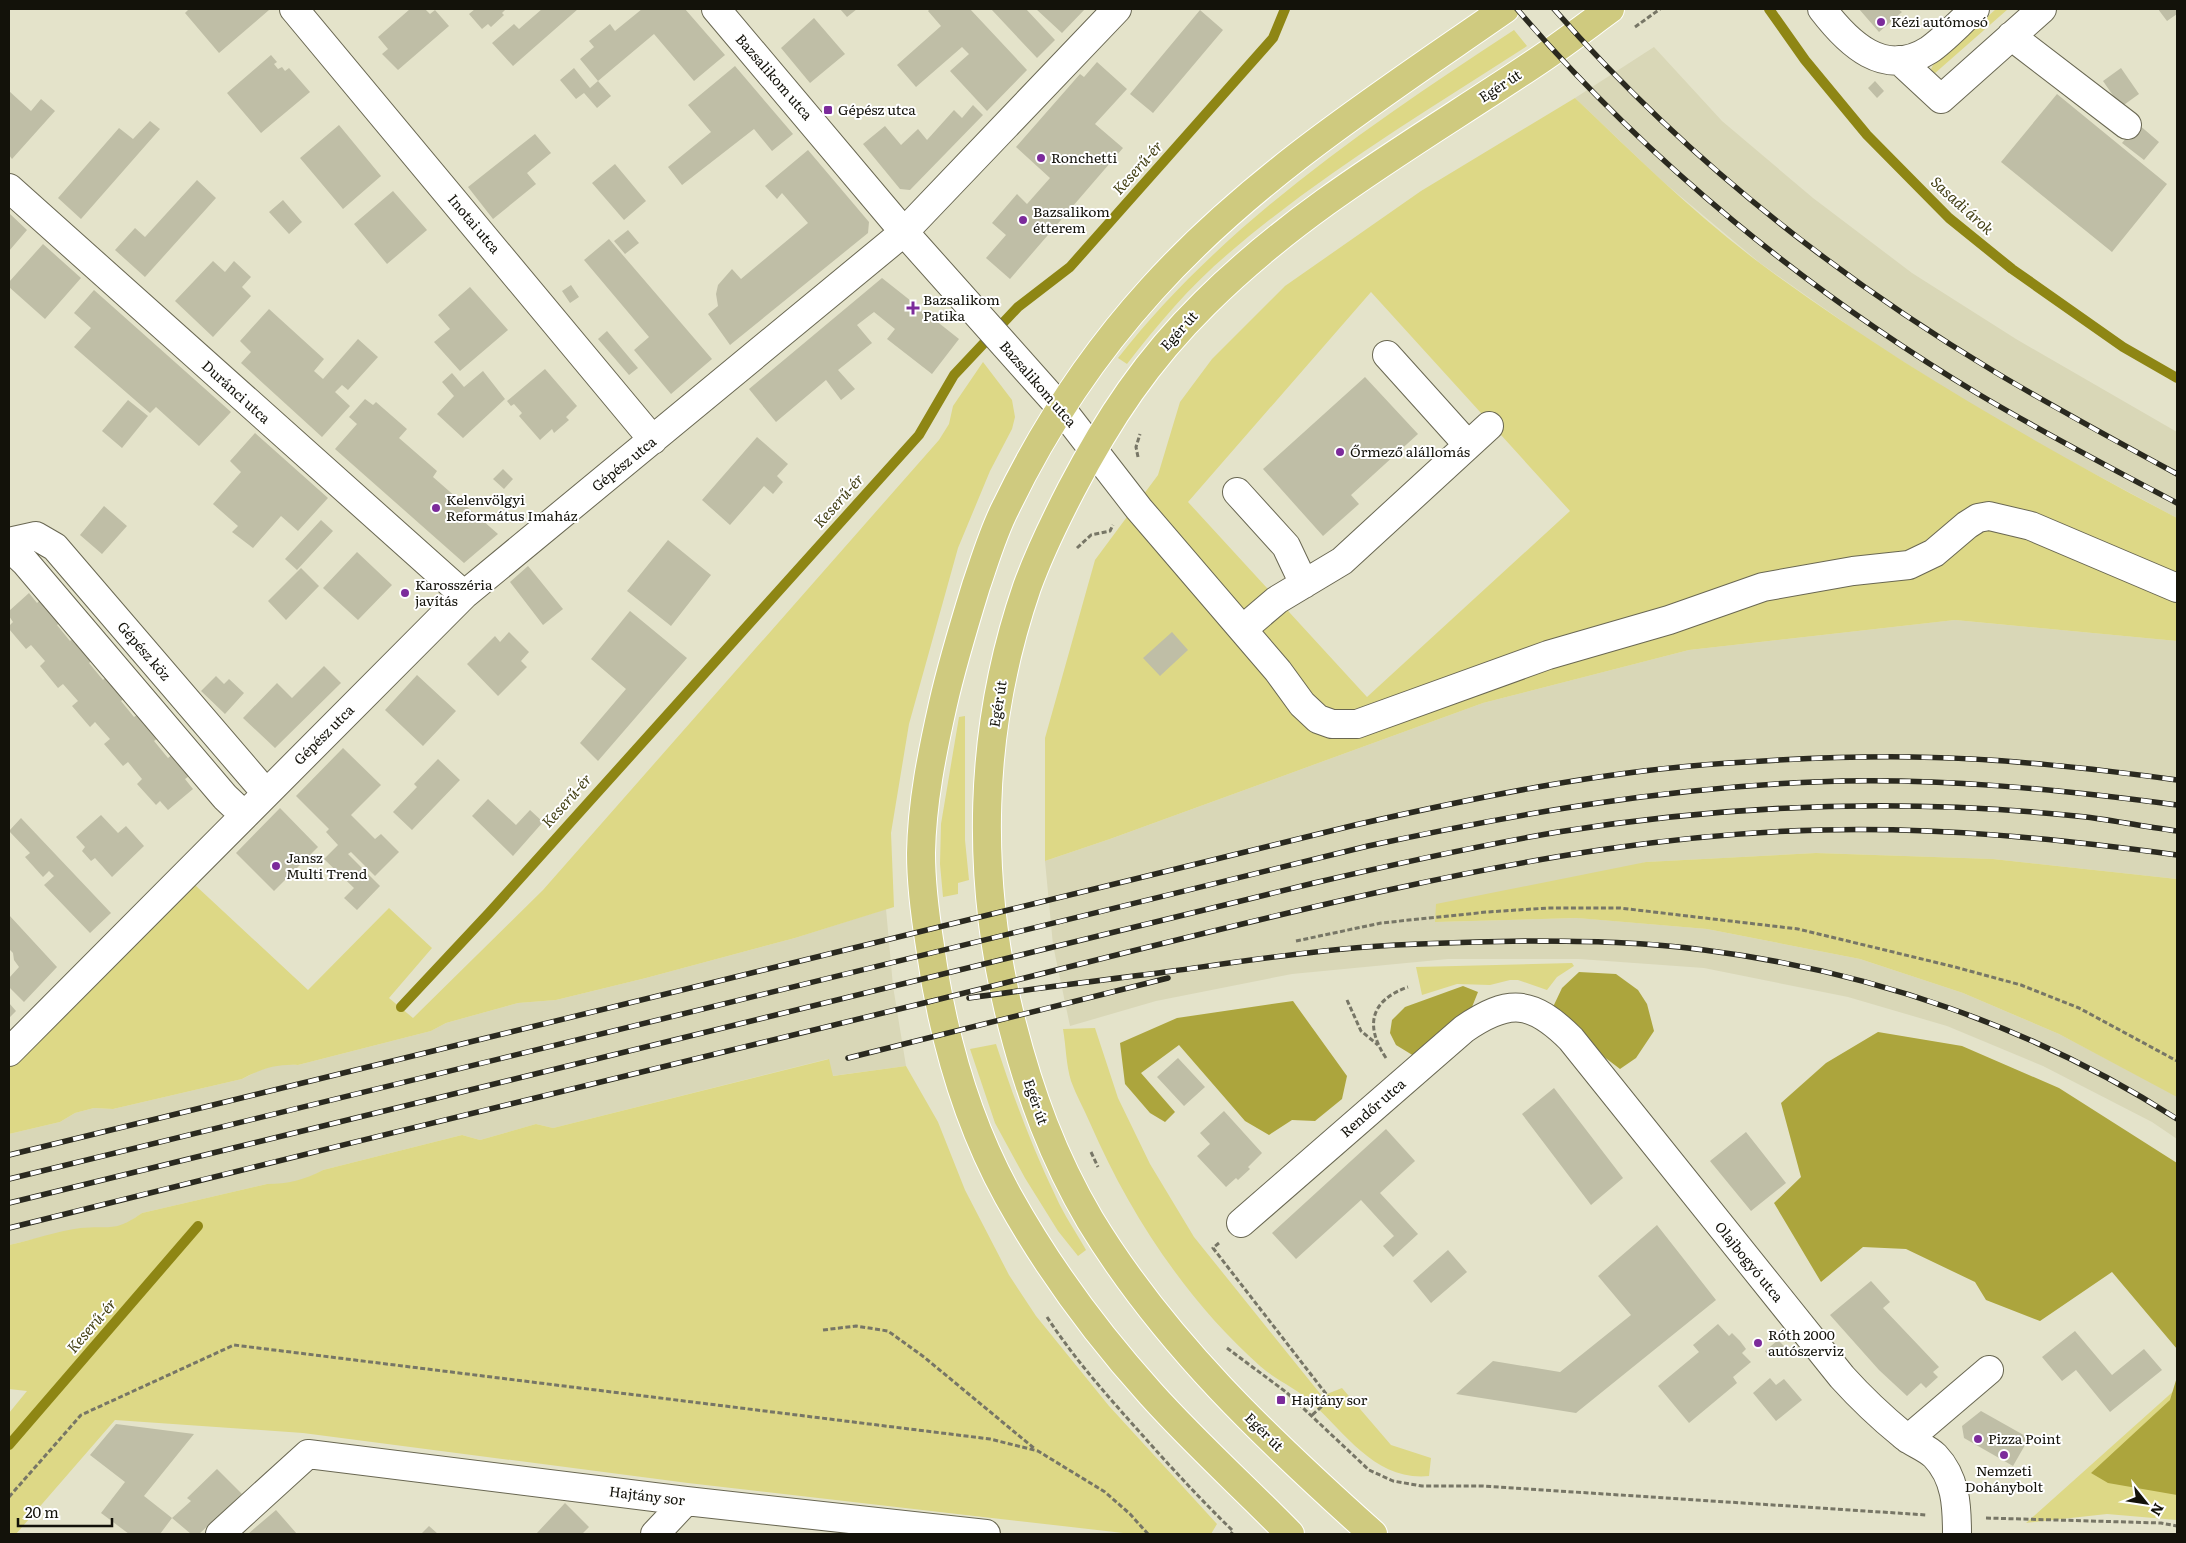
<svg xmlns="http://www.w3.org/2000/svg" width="2186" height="1543" font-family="Literata,serif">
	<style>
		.built { fill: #d9d7b7 }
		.green { fill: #ddd886; fill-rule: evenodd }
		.forest { fill: #aca53d }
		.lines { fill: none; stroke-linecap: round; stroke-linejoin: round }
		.stream { stroke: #8e8614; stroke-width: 10 }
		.building { fill: #bfbea6 }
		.minor-casing { stroke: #696752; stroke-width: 30 }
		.major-casing { stroke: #fff; stroke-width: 30 }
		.path { stroke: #777666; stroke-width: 3; stroke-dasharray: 5 2.5; stroke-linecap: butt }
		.minor { stroke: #fff; stroke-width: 28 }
		.major { stroke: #cfca7f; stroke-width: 28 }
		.rail-casing { stroke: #2a291f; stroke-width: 5.5 }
		.rail { stroke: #fff; stroke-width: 4; stroke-dasharray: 11; stroke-linecap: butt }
		.poi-dot { fill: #7c2b9b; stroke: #fff; stroke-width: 2 }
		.labels { text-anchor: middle; stroke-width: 4; stroke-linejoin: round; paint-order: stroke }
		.poi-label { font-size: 14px; fill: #13120a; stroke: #fff; text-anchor: start }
		.street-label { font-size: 14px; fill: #13120a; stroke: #fff }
		.water-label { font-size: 15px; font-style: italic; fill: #454217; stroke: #fff }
	</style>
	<rect width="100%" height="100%" fill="#e4e3ca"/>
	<path class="built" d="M1654,47L1722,121L1813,198L1912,273L2016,339L2177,432V518L2061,456L1972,405L1869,340L1760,263L1661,180L1575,98Z
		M1955,620L2177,641V879L1993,859L1816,853L1646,862L1436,922L1578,918L1707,929L1860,959L1963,993L2059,1034L2173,1094L2177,1097V1139L2152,1122L2043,1066L1947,1026L1848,997L1704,968L1579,959H1448L1292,974L1156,1001L1070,1026L1053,945L1045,861L1110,839L1483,703L1689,650Z
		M886,909L893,986L906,1066L832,1076L828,1059L553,1128L536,1124L480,1140L462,1135L323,1170L306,1179L285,1184H267L142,1213L125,1225L106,1229L81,1228L9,1245V1134L60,1122L75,1113L94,1108L113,1109L242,1079L260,1070L279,1064L298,1065L431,1031L446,1023L518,1003L556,1000L646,978L795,938Z"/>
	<path class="green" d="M1996,9H2008L1934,74L1931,69L1933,65Z
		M1514,30L1527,46C1426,111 1321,174 1229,253C1191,285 1157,325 1127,364L1118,358C1225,222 1371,124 1514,30Z
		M1575,98C1635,155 1694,214 1761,264C1892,361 2033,442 2177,518V641L1955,620L1689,650L1483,703L1110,839L1045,861V738L1095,560L1158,475L1180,402L1212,359L1285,286L1421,191ZM1371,292L1570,511L1367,697L1188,502Z
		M983,362L1012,400L1015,417L1012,429L990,471L958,548L909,724L891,833L894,907L795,938L646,978L556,1000L518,1003L446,1023L431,1031L298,1065C276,1064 261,1069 242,1079L113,1109L94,1108L75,1113L60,1122L9,1134V1064L15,1060L195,885L308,990L389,908L432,948L389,998L413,1018L543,890L939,440L949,424L953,406Z
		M965,716V840L969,880L958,883V894L943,897L940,864L941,824L959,717Z
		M1816,853L1993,859L2177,879V1097L2059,1034L1963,993L1860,959L1707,929L1577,918L1435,922L1436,904L1646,862Z
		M1572,963L1574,966L1557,977L1547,990L1518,980H1510L1490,985L1457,984L1422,995L1416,967Z
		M1095,1028L1118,1098L1150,1164L1194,1237L1322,1396L1342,1388L1391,1445L1431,1458L1429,1476C1376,1481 1347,1435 1312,1403C1297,1388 1275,1380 1260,1366C1186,1300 1129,1213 1090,1123C1084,1109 1076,1095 1071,1081C1066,1065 1066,1046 1063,1029Z
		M996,1044C1013,1096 1032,1147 1056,1197C1064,1215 1076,1232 1086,1250L1078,1256L1058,1231L1025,1178L995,1123L970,1049Z
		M829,1059L833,1076L906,1066L938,1122L965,1190L1009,1275L1036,1316L1109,1406L1217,1524L1211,1534H1132L688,1483L303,1433L115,1420L16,1534H9V1413L27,1391L9,1389V1245C32,1240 57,1231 80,1228C111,1225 114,1233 142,1213L267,1184C288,1184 304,1180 323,1170L462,1135L480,1140L536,1124L553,1128Z
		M2177,1388V1520L2107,1514L2026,1523Z"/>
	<path class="forest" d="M1579,972L1616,974L1638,990L1647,1004L1654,1031L1636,1058L1620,1069L1603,1056L1553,1007L1562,988Z
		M1463,986L1478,992L1470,1012L1414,1056L1396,1045L1390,1033L1392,1020L1405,1007Z
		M1293,1001L1347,1076L1342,1099L1315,1121L1292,1120L1269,1135L1245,1121L1179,1045L1141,1073L1175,1112L1165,1122L1150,1113L1125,1084L1120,1043L1177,1018Z
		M1878,1032L1962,1046L2059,1088L2177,1163V1349L2112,1272L2040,1321L1986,1300L1975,1282L1906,1249L1863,1247L1821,1282L1774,1203L1801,1177L1781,1103L1826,1063Z
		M2177,1377V1495L2108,1483L2091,1473L2170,1400Z"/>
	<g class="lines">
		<path class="stream" d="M1769,9L1805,60L1867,135L1949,218L2012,269L2123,347L2177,378
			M401,1007L489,913L919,435L954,375L1018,307L1070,267L1273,38L1285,9
			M9,1445L198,1226"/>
	</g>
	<path class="building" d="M189,9H267L269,10L219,53L185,13Z
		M410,9H425L430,14L435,10L449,26L398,70L382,54L388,49L378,37Z
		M475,9H506L502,13L504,15L491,27L488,24L482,29L469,14Z
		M542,9H578L513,66L492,43L514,24L519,29Z
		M642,9H685L725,55L694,81L654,34L598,81L580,59L594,47L589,41L610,24L615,31Z
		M840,9H857L847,17Z
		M930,9H970L1027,70L987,111L950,71L969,54L962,47L916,87L897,65L941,26L928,11Z
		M991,9H1026L1055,40L1037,58Z
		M1036,9H1085L1062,33Z
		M1859,9H1898L1902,12L1879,32Z
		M2158,9H2177V14L2167,21Z
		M1200,10L1223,30L1153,113L1130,94Z
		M814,18L845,54L810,83L781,48Z
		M271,55L277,62L274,64L278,69L282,67L285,71L289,68L310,92L261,133L227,93Z
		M1097,62L1127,89L1095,124L1123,148L1010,279L986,258L1006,235L992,223L1017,194L1027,204L1050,178L1016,147L1080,74L1084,77Z
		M735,66L793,134L772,151L754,129L682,185L668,167L711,132L688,105Z
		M574,68L590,88L598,81L611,96L597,108L584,93L576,99L560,80Z
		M2121,68L2139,94L2121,107L2103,81Z
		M1875,81L1884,91L1877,98L1868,88Z
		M9,91L31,111L41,99L55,111L12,159L9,155Z
		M2057,94L2167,184L2112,252L2001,162Z
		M973,105L983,115L910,190L900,189L863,144L885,126L901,145L918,129L927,140L954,110L962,118Z
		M150,121L160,129L81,219L58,198L119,128L133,139Z
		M2138,124L2159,142L2144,160L2122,143Z
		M339,125L381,176L343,209L300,158Z
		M535,134L551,153L527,173L536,184L493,219L468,187Z
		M808,150L869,222L868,233L730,345L708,314L718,306L716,294L718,285L732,269L741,279L808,223L782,193L777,199L765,186Z
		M615,164L646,201L624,220L592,183Z
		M197,180L216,198L145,277L115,250L135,228L145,237Z
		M393,191L427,230L387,264L354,224Z
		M283,200L302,222L289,234L269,212Z
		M9,213L27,230L9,251Z
		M628,230L639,243L625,254L614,241Z
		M609,239L712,359L671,394L634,350L649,337L584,260Z
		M43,244L81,278L45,319L9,287V282Z
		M213,261L225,272L234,261L251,277L242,287L251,296L213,337L175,301Z
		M882,278L959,339L932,374L887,339L895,329L874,312L857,325L872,343L838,370L855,389L841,400L826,380L776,422L749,389Z
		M571,285L579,297L570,303L562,291Z
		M470,287L508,330L460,371L434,342L450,329L438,315Z
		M94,290L231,412L199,446L156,407L150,413L74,347L91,328L74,313Z
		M269,309L324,359L314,371L323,379L358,339L378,357L348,390L342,385L335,392L350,406L322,437L241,363L251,352L240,341Z
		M607,331L638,368L629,375L598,339Z
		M545,369L577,406L566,417L569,420L554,433L552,429L540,440L519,416L522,413L514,404L511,406L507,401Z
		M483,371L505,399L463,438L437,414L454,396L442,382L452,373L464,387Z
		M1365,377L1418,434L1351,495L1359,504L1323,536L1263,469Z
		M365,399L373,405L376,402L407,429L399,438L437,471L433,477L498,534L464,563L335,449L357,424L349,417Z
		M128,400L148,416L122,448L102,431Z
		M255,433L328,498L298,531L281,516L253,548L232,532L238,526L213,504L241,472L230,461Z
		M757,437L788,464L777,476L783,482L773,494L764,486L730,525L702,500Z
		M503,469L513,479L504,489L493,479Z
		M104,506L127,526L102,554L80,535Z
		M321,520L333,531L297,570L285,559Z
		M668,540L711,575L671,626L627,591Z
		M357,552L392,585L358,620L323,588Z
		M528,566L563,609L543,625L510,582Z
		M301,568L319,586L286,620L268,601Z
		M29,593L37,603L43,597L63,620L57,625L70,641L75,636L94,658L89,663L103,680L109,674L127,696L121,701L134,717L140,713L160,736L154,741L168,758L174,753L192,774L185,779L193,789L168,810L160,801L156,805L137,784L142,779L128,762L123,766L104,744L110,739L95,722L90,727L72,706L78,701L63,684L58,688L40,666L45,661L31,645L26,649L9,629V626L13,622L9,616V611Z
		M630,611L687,658L598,761L580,743L626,689L591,659Z
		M509,632L529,652L521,661L527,667L498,696L467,664L495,636L500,642Z
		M1172,632L1188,650L1160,676L1143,658Z
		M324,666L341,683L275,748L243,718L277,683L292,698Z
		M417,675L456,711L423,746L385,710Z
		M216,676L224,684L229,679L244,693L225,714L201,691Z
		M343,748L381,785L351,815L375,839L381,834L399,852L375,876L351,852L348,854L380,886L357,910L344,898L354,888L324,859L338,845L326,832L329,829L296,796Z
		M438,759L460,780L412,830L393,812L417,787L414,784Z
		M488,799L516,825L530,810L543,822L513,856L472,816Z
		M280,808L318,847L274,891L236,853Z
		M101,815L118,833L126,826L144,846L112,877L95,858L91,861L82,851L85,847L76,837Z
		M21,818L111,913L90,933L44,885L54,876L49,871L43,877L25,857L30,853L9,831Z
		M9,915L57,967L24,1002L9,987V978L19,967L14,960L13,953L9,949Z
		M9,1003L16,1011L9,1018Z
		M1178,1058L1205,1087L1184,1106L1157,1077Z
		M1554,1088L1623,1178L1591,1205L1522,1114Z
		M1224,1111L1262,1153L1248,1167L1250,1169L1238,1180L1236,1178L1226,1187L1197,1156L1210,1144L1200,1133Z
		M1386,1129L1415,1161L1380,1193L1418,1234L1393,1257L1383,1246L1394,1236L1361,1200L1296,1259L1272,1233Z
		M1746,1132L1786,1183L1751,1211L1710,1161Z
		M1657,1225L1716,1300L1576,1413L1456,1394L1493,1361L1560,1372L1631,1315L1598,1276Z
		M1448,1250L1467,1272L1431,1303L1413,1281Z
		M1871,1281L1890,1302L1883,1308L1939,1367L1933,1372L1938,1377L1926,1388L1921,1383L1907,1396L1879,1370L1830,1315Z
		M1718,1324L1729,1336L1732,1333L1740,1341L1746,1349L1742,1353L1751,1362L1733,1377L1737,1383L1689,1423L1658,1386L1699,1352L1693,1345Z
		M2075,1331L2112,1375L2144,1349L2162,1370L2110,1412L2076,1370L2062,1381L2042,1357Z
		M1778,1340L1784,1346L1770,1358L1765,1351Z
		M1770,1378L1776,1385L1784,1379L1802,1400L1776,1421L1753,1393Z
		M1981,1411L2029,1438L2013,1466L1964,1438L1962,1426Z
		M116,1424L194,1434L144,1496L172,1518L160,1534H129L101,1513L125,1482L90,1455Z
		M217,1469L242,1494L199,1534H191L172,1518L191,1501L187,1498Z
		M565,1503L589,1527L582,1534H536Z
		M276,1510L297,1534H248L256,1527Z
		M429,1526L438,1534H421Z"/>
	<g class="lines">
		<defs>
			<path id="minor" d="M294,9L653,440
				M716,9L904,232L1060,407L1139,509L1278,671L1302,704L1318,719L1332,724H1357L1548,655L1669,620L1763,587L1853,571L1909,565L1934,553L1967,525L1978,518L1989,516L2031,526L2177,588
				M1822,9C1848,43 1884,79 1929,50C1945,39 1960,22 1975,9
				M2011,36L2127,125
				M1899,60L1941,99L2042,9
				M9,188L464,595
				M1387,355L1468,445
				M1237,492L1286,546L1304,584
				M9,542L36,536L55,547L266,793
				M9,547L25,562L225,797L244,815
				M1243,629L1277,600L1342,561L1489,426
				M9,1052L464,595L904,232L1117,9
				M1241,1223L1464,1029C1509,998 1532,1000 1571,1039L1842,1377C1861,1398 1881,1417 1903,1435C1912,1443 1926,1447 1935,1456C1956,1478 1957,1506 1957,1534
				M1908,1439L1989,1370
				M220,1534L308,1454L686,1501L986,1534
				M655,1534L686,1501"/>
			<path id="major" d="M1290,1534C1244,1487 1195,1443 1151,1394C1096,1333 1048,1268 1008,1196C965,1118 942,1034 930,946C925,915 921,884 921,853C922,802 932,753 943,704C952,664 964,625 976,586C985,560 993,532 1006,507C1045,426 1092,355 1152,289C1253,177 1383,94 1505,9
				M1373,1534C1268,1440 1164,1342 1090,1220C1053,1157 1030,1094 1012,1024C975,878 978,729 1027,587C1039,554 1055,521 1071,490C1108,419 1147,360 1205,303C1301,207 1420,140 1532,65C1558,48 1584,28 1610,9"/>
		</defs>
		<use href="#minor" class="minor-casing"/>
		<use href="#major" class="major-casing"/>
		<path class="path" d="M1635,27L1660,9
			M1138,457L1136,447L1140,434
			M1077,548L1091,535L1110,531L1113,525
			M1296,941L1381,923L1487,912L1548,908H1620L1798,929L1955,967L2021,985L2079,1008L2177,1061
			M1347,1000L1361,1031L1378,1045
			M1386,1058C1364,1025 1371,1000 1408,987
			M1091,1152L1098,1167
			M1219,1243L1213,1248L1330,1399L1311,1416
			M1047,1317C1073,1357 1104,1392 1136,1428C1167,1463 1199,1498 1233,1531L1231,1534
			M823,1330L856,1326L888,1331L924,1357L1035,1449
			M1227,1348L1286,1392L1369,1470L1393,1481L1422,1486H1482L1927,1515
			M9,1497L81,1415L234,1345L990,1439L1038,1451L1105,1492L1130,1514L1148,1534
			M1986,1518L2161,1523L2177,1526"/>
		<use href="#minor" class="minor"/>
		<use href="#major" class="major"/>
		<defs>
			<path id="rail" d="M1517,9C1647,161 1808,292 1980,395C2044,433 2111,468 2177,503
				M1554,9C1680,153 1832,274 1995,372C2055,408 2116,441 2177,474
				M969,998C1037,988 1105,980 1173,971C1237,962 1302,952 1366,947C1420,943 1474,942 1529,941C1587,941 1646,942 1704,950C1870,971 2036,1028 2177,1119
				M848,1058L1168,978
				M9,1155L1355,825C1478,797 1602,771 1729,763C1789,759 1851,756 1912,757C2001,758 2089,768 2177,780
				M9,1179L1368,846C1515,814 1663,788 1814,782C1935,777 2057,789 2177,805
				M9,1203L1314,883C1395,864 1476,846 1558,832C1732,804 1912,798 2086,817C2117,821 2147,827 2177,831
				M9,1228C315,1151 621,1077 928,1002C1083,964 1237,923 1393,889C1534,858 1678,833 1822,830C1942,827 2059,839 2177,855"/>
		</defs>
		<use href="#rail" class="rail-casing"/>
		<use href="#rail" class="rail"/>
	</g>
	<g class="poi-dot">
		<circle cx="1881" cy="22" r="5"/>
		<rect x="823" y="105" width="10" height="10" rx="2.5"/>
		<circle cx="1041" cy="158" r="5"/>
		<circle cx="1023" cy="220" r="5"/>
		<path d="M910.5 300.5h5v5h5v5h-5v5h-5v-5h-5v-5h5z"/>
		<circle cx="1340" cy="452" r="5"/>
		<circle cx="436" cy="508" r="5"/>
		<circle cx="405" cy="593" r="5"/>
		<circle cx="276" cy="866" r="5"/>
		<circle cx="1758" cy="1343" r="5"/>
		<rect x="1276" y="1395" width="10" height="10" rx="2.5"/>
		<circle cx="1978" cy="1439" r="5"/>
		<circle cx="2004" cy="1455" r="5"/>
	</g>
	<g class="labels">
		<g class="poi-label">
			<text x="1891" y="27">Kézi autómosó</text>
			<text x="838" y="115">Gépész utca</text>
			<text x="1051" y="163">Ronchetti</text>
			<text x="1033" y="217">Bazsalikom<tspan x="1033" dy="16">étterem</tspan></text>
			<text x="923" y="305">Bazsalikom<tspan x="923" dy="16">Patika</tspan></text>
			<text x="1350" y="457">Őrmező alállomás</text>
			<text x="446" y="505">Kelenvölgyi<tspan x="446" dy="16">Református Imaház</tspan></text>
			<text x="415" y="590">Karosszéria<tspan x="415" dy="16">javítás</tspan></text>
			<text x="286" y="863">Jansz<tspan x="286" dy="16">Multi Trend</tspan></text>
			<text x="1768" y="1340">Róth 2000<tspan x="1768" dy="16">autószerviz</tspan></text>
			<text x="1291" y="1405">Hajtány sor</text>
			<text x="1988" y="1444">Pizza Point</text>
			<text x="2004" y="1476" text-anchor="middle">Nemzeti<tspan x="2004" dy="16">Dohánybolt</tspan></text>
		</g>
		<g class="street-label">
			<text transform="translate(774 77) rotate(49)" y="5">Bazsalikom utca</text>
			<text transform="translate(1500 86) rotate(-33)" y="5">Egér út</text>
			<text transform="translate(474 224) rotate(50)" y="5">Inotai utca</text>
			<text transform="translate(1179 331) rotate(-48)" y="5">Egér út</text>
			<text transform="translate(1038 384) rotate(49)" y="5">Bazsalikom utca</text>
			<text transform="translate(236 392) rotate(42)" y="5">Duránci utca</text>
			<text transform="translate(624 464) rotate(-39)" y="5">Gépész utca</text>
			<text transform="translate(144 651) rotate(49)" y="5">Gépész köz</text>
			<text transform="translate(998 704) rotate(-81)" y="5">Egér út</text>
			<text transform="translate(324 735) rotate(-45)" y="5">Gépész utca</text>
			<text transform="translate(1036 1102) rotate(71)" y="5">Egér út</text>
			<text transform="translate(1373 1108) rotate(-41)" y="5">Rendőr utca</text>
			<text transform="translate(1749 1262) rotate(51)" y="5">Olajbogyó utca</text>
			<text transform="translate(1264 1432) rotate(45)" y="5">Egér út</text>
			<text transform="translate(647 1496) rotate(7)" y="5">Hajtány sor</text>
		</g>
		<g class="water-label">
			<text transform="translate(1138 168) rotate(-48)" y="5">Keserű-ér</text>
			<text transform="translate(1962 206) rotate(42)" y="5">Sasadi árok</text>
			<text transform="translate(839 501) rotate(-48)" y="5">Keserű-ér</text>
			<text transform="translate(567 801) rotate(-48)" y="5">Keserű-ér</text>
			<text transform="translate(92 1326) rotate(-49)" y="5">Keserű-ér</text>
		</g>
	</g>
	<rect width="2186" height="1543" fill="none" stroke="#13120a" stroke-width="20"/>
	<g transform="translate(2146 1503) rotate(120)" stroke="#ffffff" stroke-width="4" paint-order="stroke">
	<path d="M0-4L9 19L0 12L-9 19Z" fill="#13120a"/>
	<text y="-8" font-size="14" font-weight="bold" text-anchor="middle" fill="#13120a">N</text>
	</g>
	<path d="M18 1518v8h94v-8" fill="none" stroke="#13120a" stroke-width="2.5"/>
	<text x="25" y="1518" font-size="15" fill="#13120a" stroke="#ffffff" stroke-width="4" paint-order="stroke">20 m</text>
</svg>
